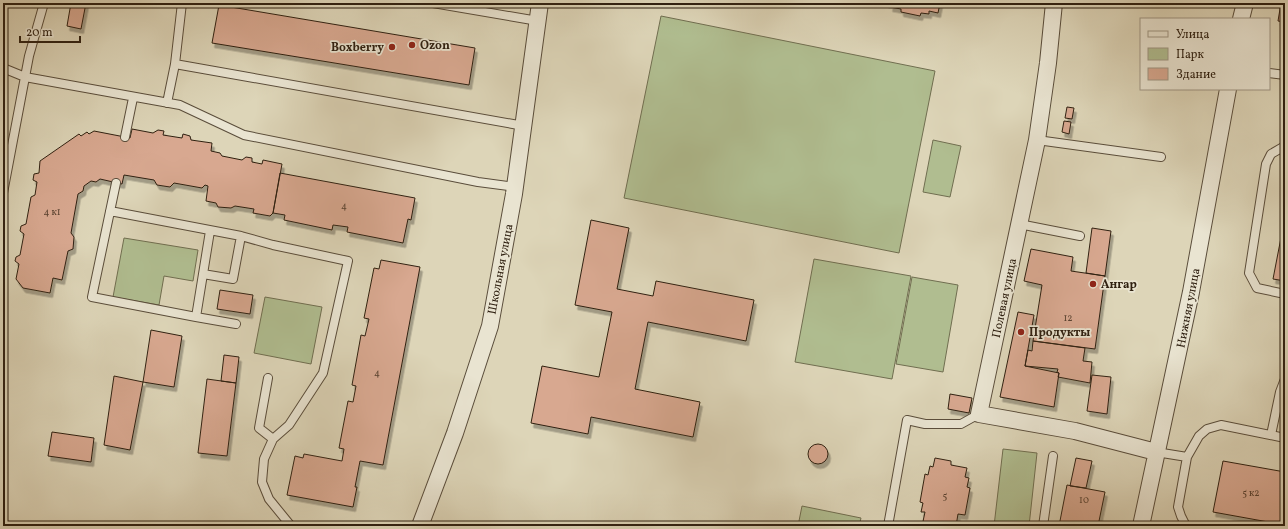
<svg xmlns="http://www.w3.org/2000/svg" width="1288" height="529" font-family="Vollkorn,serif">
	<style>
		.green { fill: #b0bd90; stroke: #706e50 }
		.building { fill: #d8a890; stroke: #2f2011; filter: url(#shadow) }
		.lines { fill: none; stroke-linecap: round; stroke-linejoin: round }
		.service-casing { stroke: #5a4d3b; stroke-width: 10 }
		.minor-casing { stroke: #5a4d3b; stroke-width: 18 }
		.service { stroke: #e9e4d1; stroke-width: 8 }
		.minor { stroke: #e9e4d1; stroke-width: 16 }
		.poi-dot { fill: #8f2418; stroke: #e9e4d1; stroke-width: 1.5 }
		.labels { text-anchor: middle; stroke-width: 3.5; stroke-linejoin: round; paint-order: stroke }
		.number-label { font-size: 10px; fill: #594231 }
		.poi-label { font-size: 12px; font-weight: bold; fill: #2f2011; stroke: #e9e4d1; text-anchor: start }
		.street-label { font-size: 12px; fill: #2f2011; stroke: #e9e4d1 }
	</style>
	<defs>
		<filter id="shadow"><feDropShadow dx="2.5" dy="4.5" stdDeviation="0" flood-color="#0004"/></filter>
	</defs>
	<rect width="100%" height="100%" fill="#ddd5b8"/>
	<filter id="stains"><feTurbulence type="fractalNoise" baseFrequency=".005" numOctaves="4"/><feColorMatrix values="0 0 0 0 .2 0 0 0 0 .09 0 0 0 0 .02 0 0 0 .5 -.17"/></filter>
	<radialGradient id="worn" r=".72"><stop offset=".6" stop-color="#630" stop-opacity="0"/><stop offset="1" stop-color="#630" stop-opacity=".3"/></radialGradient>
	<path class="green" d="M661,16L935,71L899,253L624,198Z
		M933,140L961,146L950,197L923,192Z
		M124,238L198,250L193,281L164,276L159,305L113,297Z
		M814,259L911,276L892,379L795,362Z
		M912,277L958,285L943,372L896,364Z
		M265,297L322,307L311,364L254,353Z
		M1003,449L1037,453L1029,526H994Z
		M802,506L861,518L859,526H798Z"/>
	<path class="building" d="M71,3H86L81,29L67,26Z
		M886,3H940L938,13L929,11V14L921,13L920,16L901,12V9L890,7L891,4Z
		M1281,3H1285V22L1278,21Z
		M219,5L475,48L469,85L212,43Z
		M1067,107L1074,108L1072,119L1065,118Z
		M1064,121L1071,122L1069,134L1062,132Z
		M132,129L153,133L158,130L164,131L163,135L182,138L183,134L190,136L191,140L212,143L211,151L220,153L222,156L242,160L246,157L252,158V162L262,164L263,160L282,164L273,213L270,216L253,213L254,209L235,206L231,208L218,207L216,203L206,201L208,186L205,185L202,188L174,183L170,187L157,185L154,180L124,175L122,184L100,179L96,182L91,181L84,186L83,191L78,194L71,233L74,237L73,249L68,251L62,280L53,278L50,293L23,288L16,279L19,264L15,261L16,257L20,255L24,234L20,231L21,226L26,224L31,197L35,195L37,182L33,180L34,174L39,173L40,161L79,134L81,136L87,132L89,134L94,131L130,138Z
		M280,173L415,198L411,220L408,219L403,243L347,232L348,227L333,225L332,230L284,220L285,215L273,213Z
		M1285,179V197L1282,196Z
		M1285,217V281L1273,279Z
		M591,220L629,228L617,289L653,296L656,281L754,300L746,341L648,322L635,389L700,402L693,437L591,417L588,434L531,423L542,366L599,377L612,312L575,305Z
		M1092,228L1111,231L1105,276L1086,273Z
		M1031,249L1073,257L1071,271L1105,276L1095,349L1033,341L1042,285L1024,281Z
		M381,260L420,267L383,465L360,461L355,487H357L353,507L287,495L295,456L303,458L304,454L342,461L344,449L339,448L348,401L353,402L356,386L352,385L361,335L365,336L369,319L364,318L374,268L379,269Z
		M220,290L253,295L250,314L217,309Z
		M1018,312L1034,315L1025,366L1059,373L1054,407L1000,397Z
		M151,330L182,336L174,387L143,382Z
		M1033,341L1085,348L1083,361L1092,362L1090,383L1058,377L1059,373L1057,372L1058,369L1025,366L1028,350L1032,351Z
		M224,355L239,357L236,383L221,381Z
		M1092,375L1111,377L1107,414L1087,411Z
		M114,376L143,382L130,450L104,445Z
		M207,379L236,383L227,456L198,453Z
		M950,394L972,398L969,413L948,409Z
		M52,432L94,438L91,462L48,456Z
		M808 454a10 10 0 1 1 20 0a10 10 0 1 1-20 0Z
		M935,458L951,461V465L967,468L965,477L969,478L967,487L970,488L965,515L958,514L956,526H922L925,512H921L923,503L920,502L925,474L928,475L930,466L933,467Z
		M1076,458L1092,461L1086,488L1070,486Z
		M1223,461L1285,472V525L1213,512Z
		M1067,485L1105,492L1098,526H1059Z"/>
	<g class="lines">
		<defs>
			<path id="service" d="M433,3L538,21
				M175,64L524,126
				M3,68L25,77L29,56L44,3
				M1269,73L1285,75
				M167,103L175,64L182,3
				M125,137L133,98
				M1037,140L1161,157
				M1285,147H1283L1271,154L1266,164L1249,273L1257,288L1285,294
				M116,183L92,297L196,317L210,231
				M3,193L25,77L180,105L244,135L478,182L515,187
				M110,211L241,236L273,245L348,261L323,373L289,425L273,439L264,459L262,482L269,499L291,526
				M1019,224L1080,236
				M203,274L233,279L241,236
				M196,317L236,324
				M268,378L259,428L273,439
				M1271,435L1280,392L1285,379
				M1156,452L1187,457L1178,507L1181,516L1186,526
				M1187,457L1199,436L1207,429L1221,425L1285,438
				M888,526L907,420L925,424H961L979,414
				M1043,526L1053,456"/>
			<path id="minor" d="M1054,3L1048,63L1037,140L979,414L1075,431L1156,452
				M1241,19L1245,3
				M420,526L455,433L490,326L514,194L540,3
				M1141,526L1191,292L1228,89"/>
		</defs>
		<use href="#service" class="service-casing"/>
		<use href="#minor" class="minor-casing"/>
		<use href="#service" class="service"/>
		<use href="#minor" class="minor"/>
	</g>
	<g class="poi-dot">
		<circle cx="412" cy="45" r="4"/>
		<circle cx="392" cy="47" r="4"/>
		<circle cx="1093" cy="284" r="4"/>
		<circle cx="1021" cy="332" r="4"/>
	</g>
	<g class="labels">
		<g class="number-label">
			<text x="344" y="209">4</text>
			<text x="52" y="215">4 к1</text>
			<text x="1068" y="321">12</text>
			<text x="377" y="376">4</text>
			<text x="1251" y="496">5 к2</text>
			<text x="945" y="499">5</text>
			<text x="1084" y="503">10</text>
		</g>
		<g class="poi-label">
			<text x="420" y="49">Ozon</text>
			<text x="384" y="51" text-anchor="end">Boxberry</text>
			<text x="1101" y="288">Ангар</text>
			<text x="1029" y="336">Продукты</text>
		</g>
		<g class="street-label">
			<text transform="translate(500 269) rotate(-79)" y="4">Школьная улица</text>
			<text transform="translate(1004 298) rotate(-78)" y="4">Полевая улица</text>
			<text transform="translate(1188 308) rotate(-79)" y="4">Нижняя улица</text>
		</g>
	</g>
	<rect width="1288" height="529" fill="none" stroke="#ddd5b8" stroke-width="16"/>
	<rect x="4" y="4" width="1280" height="521" fill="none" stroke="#2f2011" stroke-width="2"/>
	<rect x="8" y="8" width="1272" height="513" fill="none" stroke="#2f2011"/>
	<rect x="1140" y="18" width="130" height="72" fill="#e9e4d1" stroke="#9f9684"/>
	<rect x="1148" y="31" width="20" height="6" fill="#e9e4d1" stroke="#9f9684"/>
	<text x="1176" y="38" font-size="12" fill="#2f2011">Улица</text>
	<rect x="1148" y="48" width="20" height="12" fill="#b0bd90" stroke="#9f9684"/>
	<text x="1176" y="58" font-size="12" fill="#2f2011">Парк</text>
	<rect x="1148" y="68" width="20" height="12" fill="#d8a890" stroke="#9f9684"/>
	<text x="1176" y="78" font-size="12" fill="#2f2011">Здание</text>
	<path d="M20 36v6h60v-6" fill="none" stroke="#2f2011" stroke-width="2"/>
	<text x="26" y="36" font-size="12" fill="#2f2011" stroke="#e9e4d1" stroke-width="3" paint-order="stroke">20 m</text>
	<rect width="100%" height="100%" filter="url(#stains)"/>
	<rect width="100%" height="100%" fill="url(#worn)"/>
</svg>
